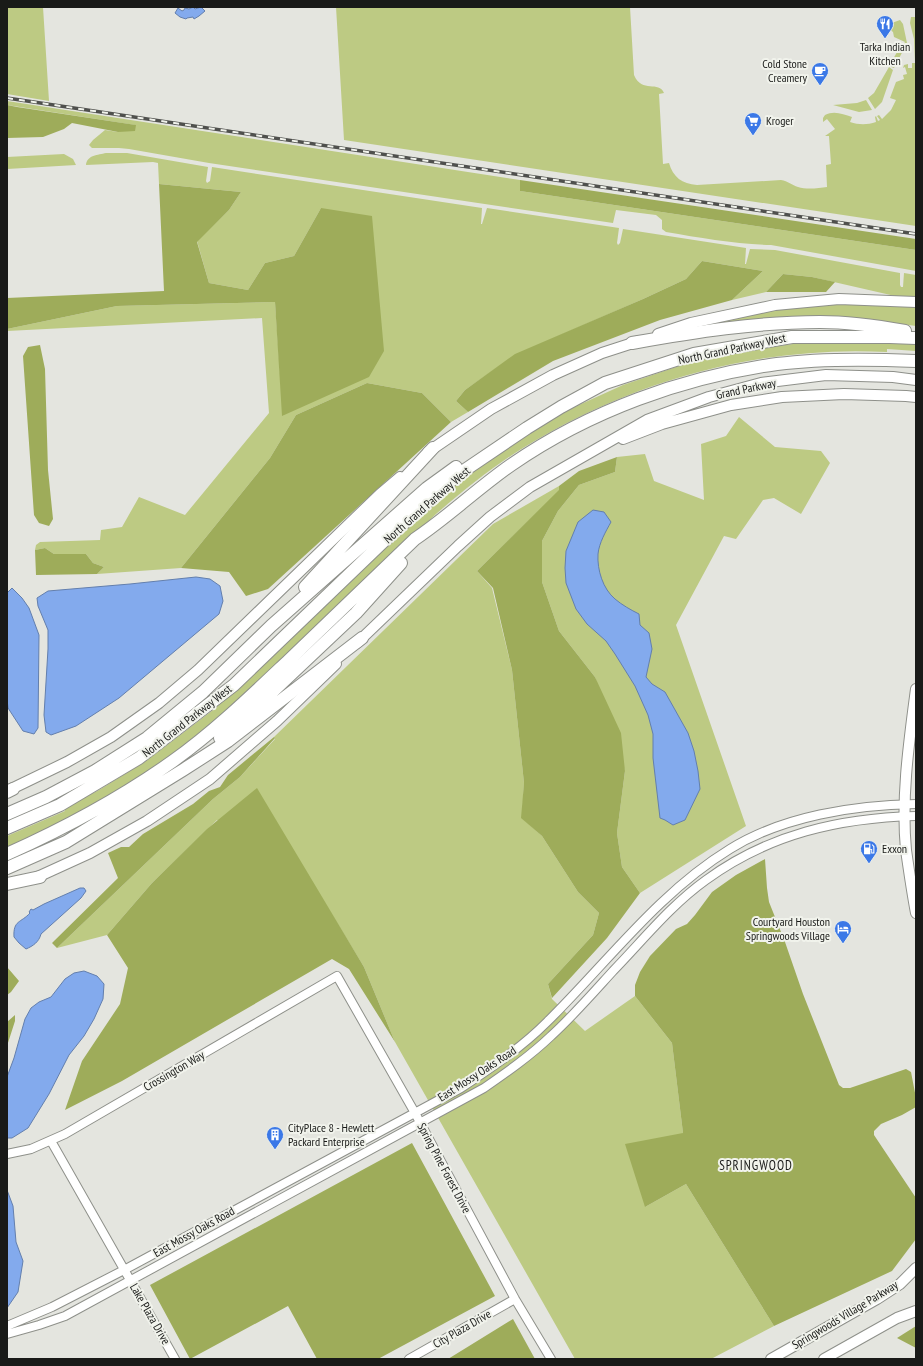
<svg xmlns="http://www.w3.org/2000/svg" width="923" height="1366" font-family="'PT Sans Narrow',sans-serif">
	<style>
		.green { fill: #bdca83 }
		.forest { fill: #9eac5a }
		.water { fill: #83aaed; stroke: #637fad }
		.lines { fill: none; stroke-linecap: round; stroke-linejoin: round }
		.minor-casing { stroke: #8e908a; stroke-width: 10 }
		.major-casing { stroke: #8e908a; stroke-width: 12 }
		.highway-casing { stroke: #8e908a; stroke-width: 14 }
		.minor { stroke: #fff; stroke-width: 8 }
		.major { stroke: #fff; stroke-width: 10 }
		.highway { stroke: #fff; stroke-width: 12 }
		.rail-casing { stroke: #4f504d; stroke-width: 3.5 }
		.rail { stroke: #f1f3ec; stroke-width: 2; stroke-dasharray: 6; stroke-linecap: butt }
		.labels { text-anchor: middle; stroke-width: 4; stroke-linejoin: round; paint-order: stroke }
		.poi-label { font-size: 12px; fill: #191a18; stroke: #f1f3ec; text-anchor: start }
		.street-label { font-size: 12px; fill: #191a18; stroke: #f1f3ec }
		.neighbourhood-label { font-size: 13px; letter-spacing: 1px; fill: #191a18; stroke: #f1f3ec }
	</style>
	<rect width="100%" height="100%" fill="#e4e5df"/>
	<path class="green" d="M7,7H43L49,101L7,94Z
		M336,7H630L634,75C642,94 659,80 664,93L659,94L663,164L669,163C673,177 682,184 697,185L781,180C788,181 792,185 798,187C807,190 819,188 827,187L826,165L831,164L829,136H825L835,129L827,119L823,122V118L825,115C834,110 843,114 852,117L850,122C859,125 867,125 876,122L875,117L876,116L878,121L880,120L877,116L879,115L882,119L891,110L896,100L890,98L896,82L904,79L903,75L907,74L905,67L903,68L904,65L908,64V68H912V63H915L914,39L910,23L911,17H916V226L344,140Z
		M900,20L903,24L907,43L894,68L889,66L900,47H902L905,42L894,37L893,32L888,28H883L880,31L878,28Z
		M889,67L893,70L882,102L875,109L868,98L874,93Z
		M866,100L872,110L859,112L833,105L857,103Z
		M7,101L520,180V191L916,250V271L771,245C736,244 701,238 666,232L662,229V220L656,215L616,210L613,223L209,163L129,149L119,148H92L89,145L93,140L105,130L118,132L135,125L7,105Z
		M106,153H127L208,167L206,181L207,183L210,181L212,167L482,208L481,224H482L487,208L619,228L617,243L618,245L620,243L623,229L746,248L745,264H746L750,249L775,250L900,273V285L901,287H903L904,273L916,275V298L895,296L812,277L783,274L766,292L732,300L763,271L702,261L686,279L643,299L515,355L465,390L456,401L468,412L451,422L422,393L367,383L296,415L270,458L181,568L97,574L104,567L93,563L86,554H54L45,548L35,550L36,545L40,542L100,540L101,530L122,527L139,497L185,515L269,413L262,318L7,331V329L117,306L275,302L283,416L321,208L294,256L265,263L248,290L209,283L197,241L229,210L241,192L159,184L158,163L153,162L86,165C87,155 98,155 106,153Z
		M64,154L73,159L76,165L7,169V157Z
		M850,303L851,305H897L916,307V326L872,320L706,325V324L774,310L822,305Z
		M807,342H916V351L887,349V352C760,345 631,381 523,448C492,467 464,490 436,514L226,713L170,757L108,798L28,839L7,847V836L65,811L64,808L99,790L146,761L213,710L234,691L425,509L462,477L559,414L623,385L679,366L728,353Z
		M739,417L775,447L821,451L830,463L801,514L774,498L763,500L736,539L724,536L676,625L746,826L640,893L622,867L617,833L625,771L595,677L559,631L542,582V541L558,511L579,485L615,472L617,457L645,454L654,481L704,500L701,444L726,436Z
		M559,486L560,490L477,571L492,588L512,670L524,783L522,818L542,836L578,892L599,913L593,935L548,984L552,999L585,1031L635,996L672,1043L683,1133L645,1207L686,1184L774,1326L711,1359H575L395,1042L364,967L314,885L217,820L152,883L107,935L57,948L213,799L240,777L275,739L274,737L493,524Z"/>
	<path class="forest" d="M7,105L17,107L136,125L135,131L118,132L72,123L64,129L43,137L7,138Z
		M520,180L916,239V250L520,191Z
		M159,184L241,192L229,210L197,242L209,283L248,290L265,263L294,256L321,208L372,216L384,351L369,377L282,416L275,302L117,306L7,329V298L164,291Z
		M702,261L763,271L732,300L660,320L553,361L468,412L456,401L465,390L515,354L643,299L686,279Z
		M783,274L812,277L835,282L826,292H766Z
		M40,345L45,369L48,470L53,519L49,526L39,523L34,515L23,356L28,347Z
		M367,383L422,393L451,422L268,589L246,596L229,572L181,568L270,458L296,415Z
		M617,457L615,472L579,485L558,511L542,541V582L559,631L595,677L621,733L625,771L617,833L622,867L640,893L607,938L552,998L548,984L593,935L599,913L578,892L542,836L521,818L524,783L512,670L493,588L477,571L559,490V486L579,471Z
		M45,548L54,554H86L93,563L104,567L97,574L36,575L35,550Z
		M274,737L275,738L240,777L213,799L57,948L52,943L118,878L108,853L121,847H129L143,834L193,804L209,791L220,787L228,775Z
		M257,788L364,967L395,1042L349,969L332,959L122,1081L65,1110L82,1061L120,1004L128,968L107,935L152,883L207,829Z
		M765,859L767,888L769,902L785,942L803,994L839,1085L843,1088H850L906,1069L911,1072L916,1098V1107L902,1115L881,1124L874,1131V1135L916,1198V1239L892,1271L774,1326L686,1184L645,1207L625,1144L683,1133L672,1043L635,996V985L640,972L650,956L676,929L687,924L695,915L712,892L736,875Z
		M7,967L19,981L11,992L7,995Z
		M15,1015V1021L7,1046V1022Z
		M412,1143L495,1296L378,1359H317L288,1306L190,1359L150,1285Z
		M513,1319L535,1359H448Z
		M916,1326V1348L897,1338Z"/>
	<path class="water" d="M193,7L195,9L201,7L205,11L199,16L194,19L193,17L187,18L186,19L180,17L175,13L178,8L182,11L184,10L185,8L189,9Z
		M593,510L604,512L611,522C606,531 599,543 598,554C597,570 603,589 615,599C622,605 631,610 639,614L640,625L649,633L652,649L646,677L652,684L665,692L688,733L694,751L698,771L700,789L685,820L673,825L665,820L660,818L653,758V734L648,715L635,686L615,654L606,641L587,624L576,609L566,583L565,568L566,551L578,522Z
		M196,577L210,579L220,586L223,601L219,614L119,698L76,726L51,735L46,732L44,715L48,649V630L38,606L37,598L48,591L130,584Z
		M12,588L22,598L29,608L39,635L38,728L34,734L23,731L8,708L7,699V593Z
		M80,888H84L86,891L81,898L41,934C39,942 33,946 26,949L19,943L14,937C13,920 21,923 30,913L29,912L31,909L33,910L44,904Z
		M84,971L97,976L104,984L103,999L94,1019L84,1036L69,1055L49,1094L28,1128L12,1138H7V1077L14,1058L25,1019L31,1008L39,1002L51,997L65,979L74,973Z
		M7,1190L13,1206L16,1242L23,1261L18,1292L7,1308Z"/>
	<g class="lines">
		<defs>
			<path id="minor" d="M51,1141L175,1359
				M7,1154L31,1149L65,1134L337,976L415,1113L515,1299L551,1359
				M7,1326L52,1307L124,1270L461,1088C491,1068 521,1048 547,1022C607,963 658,893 730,849C783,816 855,805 916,804
				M7,1334L39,1325L65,1316L484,1088C507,1072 530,1056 551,1036C573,1016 593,993 613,971C643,940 671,905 706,880C769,834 839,818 916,816
				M409,1359L515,1299"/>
			<path id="major" d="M658,334L691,323L775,305L839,299L916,302
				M623,439L662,424L731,405L782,397L844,394L906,396L916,397
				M428,452L491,409L553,375L602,353L639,341
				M357,643L458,546L490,517L530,487L647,420L709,397L761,383L826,375L893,377L916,380
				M916,689C909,742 901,797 906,850C909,871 912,892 916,913
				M7,791L67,762L111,737L159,703L198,670L380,494L400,477
				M33,879L90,853L147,821L210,779L277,721L336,664
				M771,1359L877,1299L900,1284L916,1268
				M824,1359L897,1318L916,1311"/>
			<path id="highway" d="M632,343C694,332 757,322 820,322C848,322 877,326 905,331
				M305,587L433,448
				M220,738L267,697L356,613L401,563
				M7,792L13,789
				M7,814L46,797L95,771L147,738L203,692L271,626L427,488L456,467
				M7,828L60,805L139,758L234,685L384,541L456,476L527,428L561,407L605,383L694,354L792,337H890L916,338
				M7,854C65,828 121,798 173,761C215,731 252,695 289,660C331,620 373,579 415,539C449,516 478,488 511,465C589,411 683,377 777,364C823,358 870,359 916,361
				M7,868L66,842L183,770L228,741L362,638
				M7,884L40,877"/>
		</defs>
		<use href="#minor" class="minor-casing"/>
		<use href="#major" class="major-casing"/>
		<use href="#highway" class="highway-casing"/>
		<use href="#minor" class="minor"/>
		<use href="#major" class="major"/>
		<use href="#highway" class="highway"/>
		<defs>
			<path id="rail" d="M7,98L916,234"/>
		</defs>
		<use href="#rail" class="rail-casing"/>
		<use href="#rail" class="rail"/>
	</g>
	<defs>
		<symbol id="restaurant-pin" viewBox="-11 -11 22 30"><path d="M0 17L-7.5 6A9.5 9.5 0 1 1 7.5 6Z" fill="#3b78e7" stroke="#f1f3ec"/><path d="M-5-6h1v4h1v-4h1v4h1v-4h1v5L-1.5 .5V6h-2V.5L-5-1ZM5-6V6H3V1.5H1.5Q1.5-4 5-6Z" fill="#fff"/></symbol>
		<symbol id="cafe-pin" viewBox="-11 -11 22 30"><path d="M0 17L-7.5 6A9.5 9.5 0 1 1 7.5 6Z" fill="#3b78e7" stroke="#f1f3ec"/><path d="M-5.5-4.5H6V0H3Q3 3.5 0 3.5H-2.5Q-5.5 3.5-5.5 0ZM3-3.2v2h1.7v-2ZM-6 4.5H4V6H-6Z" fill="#fff"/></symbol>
		<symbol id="supermarket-pin" viewBox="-11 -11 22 30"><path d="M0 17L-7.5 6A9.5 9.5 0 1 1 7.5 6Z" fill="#3b78e7" stroke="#f1f3ec"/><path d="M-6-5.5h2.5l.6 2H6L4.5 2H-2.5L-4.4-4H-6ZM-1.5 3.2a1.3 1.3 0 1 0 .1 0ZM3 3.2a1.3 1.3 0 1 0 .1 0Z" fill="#fff"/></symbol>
		<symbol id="fuel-pin" viewBox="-11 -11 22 30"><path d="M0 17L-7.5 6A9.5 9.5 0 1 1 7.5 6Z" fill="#3b78e7" stroke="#f1f3ec"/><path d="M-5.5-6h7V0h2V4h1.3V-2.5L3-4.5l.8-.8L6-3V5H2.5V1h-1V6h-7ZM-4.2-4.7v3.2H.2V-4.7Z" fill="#fff"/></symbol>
		<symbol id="hotel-pin" viewBox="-11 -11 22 30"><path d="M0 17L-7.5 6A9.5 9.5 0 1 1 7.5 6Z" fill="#3b78e7" stroke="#f1f3ec"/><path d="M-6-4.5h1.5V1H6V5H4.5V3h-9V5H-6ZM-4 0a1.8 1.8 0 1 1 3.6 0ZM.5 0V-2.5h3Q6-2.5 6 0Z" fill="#fff"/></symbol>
		<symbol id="building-pin" viewBox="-11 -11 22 30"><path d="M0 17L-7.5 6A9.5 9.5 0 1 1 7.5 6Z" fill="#3b78e7" stroke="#f1f3ec"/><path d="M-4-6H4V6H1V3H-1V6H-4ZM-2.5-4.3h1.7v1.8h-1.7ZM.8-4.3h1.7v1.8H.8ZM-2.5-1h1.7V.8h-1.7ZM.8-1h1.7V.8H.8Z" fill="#fff"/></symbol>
	</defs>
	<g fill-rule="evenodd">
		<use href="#restaurant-pin" x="875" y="14" width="20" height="27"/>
		<use href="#cafe-pin" x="810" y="61" width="20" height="27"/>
		<use href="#supermarket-pin" x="743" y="111" width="20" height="27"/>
		<use href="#fuel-pin" x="859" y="839" width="20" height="27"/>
		<use href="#hotel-pin" x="833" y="919" width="20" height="27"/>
		<use href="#building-pin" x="265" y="1125" width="20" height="27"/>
	</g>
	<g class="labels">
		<g class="poi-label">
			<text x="885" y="51" text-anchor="middle">Tarka Indian<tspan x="885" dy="14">Kitchen</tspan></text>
			<text x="807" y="68" text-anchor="end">Cold Stone<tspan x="807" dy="14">Creamery</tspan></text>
			<text x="766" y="125">Kroger</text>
			<text x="882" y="853">Exxon</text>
			<text x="830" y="926" text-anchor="end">Courtyard Houston<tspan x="830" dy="14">Springwoods Village</tspan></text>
			<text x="288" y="1132">CityPlace 8 - Hewlett<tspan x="288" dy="14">Packard Enterprise</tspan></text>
		</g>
		<g class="street-label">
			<text transform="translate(732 349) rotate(-12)" y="4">North Grand Parkway West</text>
			<text transform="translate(746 389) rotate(-12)" y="4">Grand Parkway</text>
			<text transform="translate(427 505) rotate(-41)" y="4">North Grand Parkway West</text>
			<text transform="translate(187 721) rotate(-38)" y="4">North Grand Parkway West</text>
			<text transform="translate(174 1071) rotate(-30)" y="4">Crossington Way</text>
			<text transform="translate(477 1074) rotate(-33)" y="4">East Mossy Oaks Road</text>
			<text transform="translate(444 1168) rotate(62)" y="4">Spring Pine Forest Drive</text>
			<text transform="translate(194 1232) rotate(-29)" y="4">East Mossy Oaks Road</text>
			<text transform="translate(150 1314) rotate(60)" y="4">Lake Plaza Drive</text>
			<text transform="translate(845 1315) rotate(-31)" y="4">Springwoods Village Parkway</text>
			<text transform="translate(462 1329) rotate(-30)" y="4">City Plaza Drive</text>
		</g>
		<g class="neighbourhood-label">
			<text x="756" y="1170">SPRINGWOOD</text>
		</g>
	</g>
	<rect width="923" height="1366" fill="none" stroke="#191a18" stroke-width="16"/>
</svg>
